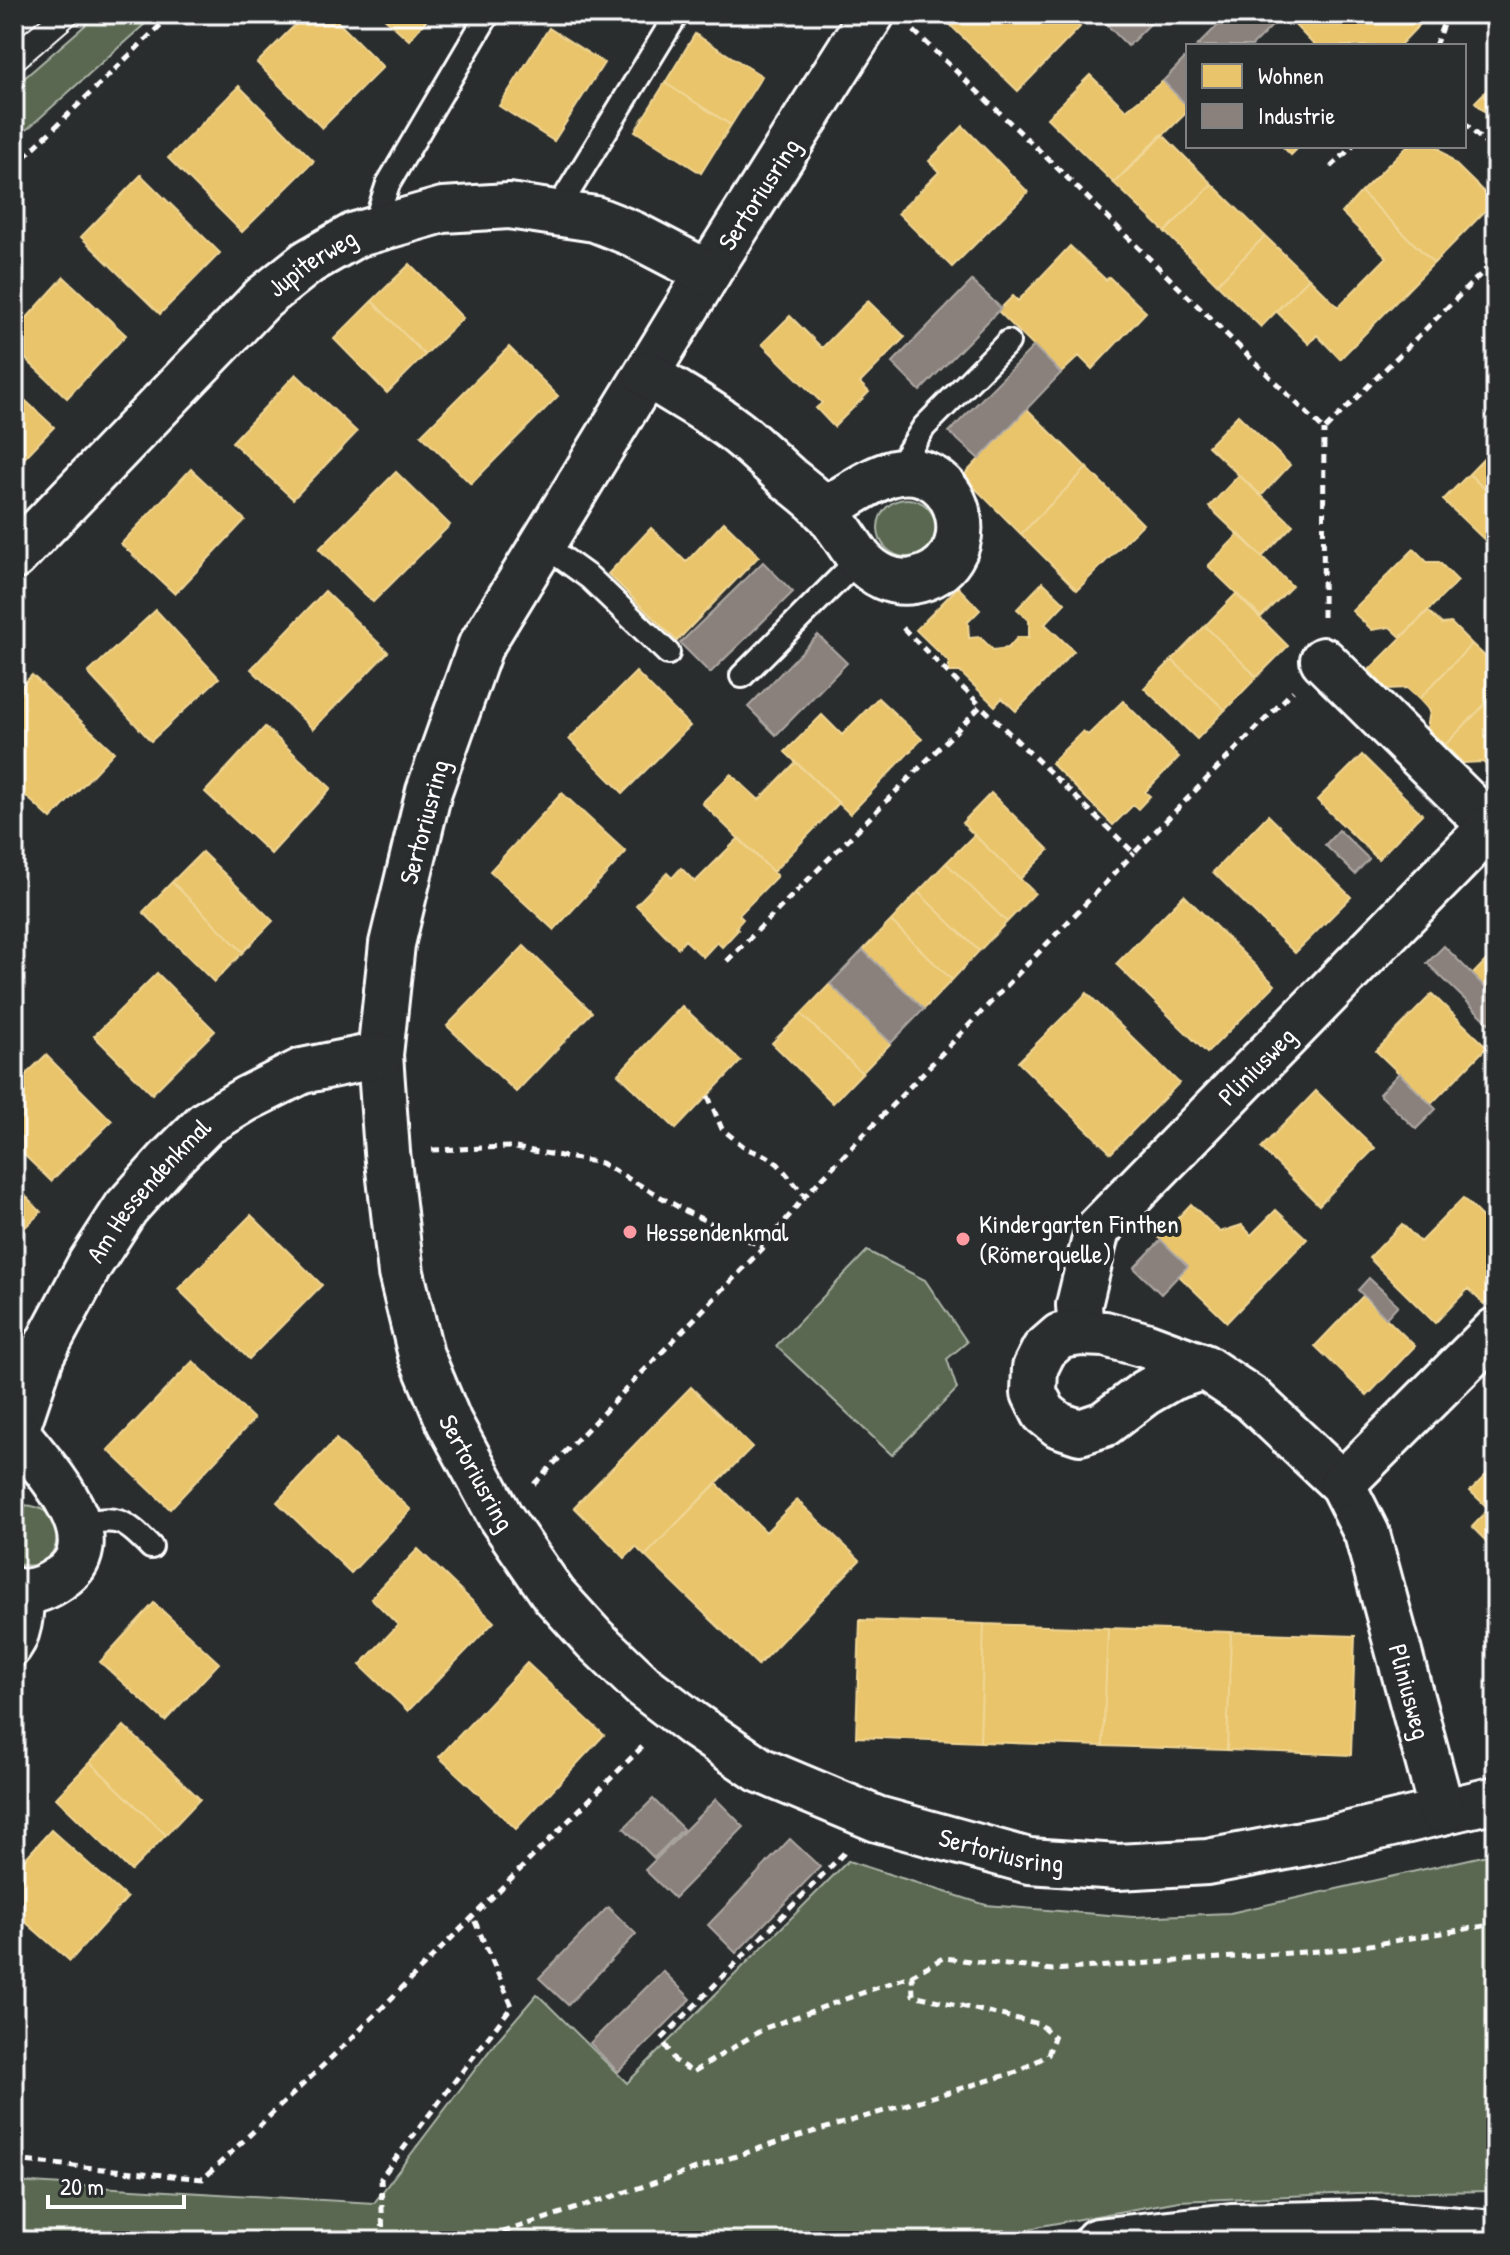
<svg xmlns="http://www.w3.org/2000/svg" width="1510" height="2255" font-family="'Patrick Hand',sans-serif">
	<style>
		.green { fill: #5a6851; stroke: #acb4a8; stroke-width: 2 }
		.homes { fill: #e9c46a; stroke: #f0d697; stroke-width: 2 }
		.industry { fill: #8a817c; stroke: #ada7a3; stroke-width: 2 }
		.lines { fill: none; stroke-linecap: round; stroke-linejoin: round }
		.service-casing { stroke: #fff; stroke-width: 28 }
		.minor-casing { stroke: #fff; stroke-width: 50 }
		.motorway-casing { stroke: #fff; stroke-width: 50 }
		.path { stroke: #fff; stroke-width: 5; stroke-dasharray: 8 6; stroke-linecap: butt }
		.service { stroke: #2a2d2e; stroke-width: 22 }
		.minor { stroke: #2a2d2e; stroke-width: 44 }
		.motorway { stroke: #2a2d2e; stroke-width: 44 }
		.tram { stroke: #fff; stroke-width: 2 }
		.poi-dot { fill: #ff9aa2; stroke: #2a2d2e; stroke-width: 3 }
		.labels { text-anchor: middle; stroke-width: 8; stroke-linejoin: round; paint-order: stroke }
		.street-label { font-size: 26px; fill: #fff; stroke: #2a2d2e }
		.poi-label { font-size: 26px; fill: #fff; stroke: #2a2d2e; text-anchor: start }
	</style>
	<rect width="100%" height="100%" fill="#2a2d2e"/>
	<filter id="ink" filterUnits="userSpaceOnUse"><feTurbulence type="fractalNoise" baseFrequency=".0125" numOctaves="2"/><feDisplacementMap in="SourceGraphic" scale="16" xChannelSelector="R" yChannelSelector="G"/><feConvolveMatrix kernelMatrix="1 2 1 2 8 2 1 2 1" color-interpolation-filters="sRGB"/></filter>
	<g filter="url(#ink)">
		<path class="green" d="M98,14H156L14,141V87Z
			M878 528a29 29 0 1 1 58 0a29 29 0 1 1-58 0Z
			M867,1251L925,1280L967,1342L947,1359L957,1389L892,1455L776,1346Z
			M20,1505C76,1503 64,1580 14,1563V1508Z
			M1496,1853V2191L1356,2193L1179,2201L1041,2226L989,2241H14V2182L374,2203L496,2042L537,1994L627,2083L848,1861L986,1905L1133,1917L1230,1913Z"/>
		<path class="homes" d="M306,14H330L383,67L322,128L257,63Z
			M380,14H432L409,40Z
			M949,14H1067L1080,27L1018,91L944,19Z
			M1284,14H1422L1426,18L1399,46H1315Z
			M549,28L604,63L554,141L499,106Z
			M695,34L762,76L731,125L665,83Z
			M1090,75L1126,110L1163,81L1188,107V111L1114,183L1047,118Z
			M1496,81V123L1475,102Z
			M665,83L731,125L701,173L635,131Z
			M239,86L314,161L242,232L168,158Z
			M963,126L1028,192L952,267L898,213L939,172L929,161Z
			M1162,134L1212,184L1165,232L1114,183Z
			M1282,146H1300L1291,155Z
			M1407,146H1437L1494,202L1434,263L1361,192Z
			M141,175L220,253L160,314L81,237Z
			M1212,184L1265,236L1217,284L1165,232Z
			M1361,192L1434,263L1340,359L1317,335L1309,344L1276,311L1309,278L1338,307L1387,257L1342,213Z
			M1265,236L1309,278L1261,327L1217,284Z
			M1070,246L1106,280L1109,277L1146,312L1092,369L1079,356L1061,373L998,311L1013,296L1018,301Z
			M410,264L463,318L425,355L372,301Z
			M64,277L126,335L67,398L14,348V332Z
			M372,301L425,355L387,393L334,339Z
			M868,301L905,337L860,383L869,392L834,427L816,408L822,403L762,344L790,316L822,348Z
			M509,347L558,396L471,484L421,435Z
			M296,374L357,432L293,499L232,442Z
			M14,390L54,427L14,469Z
			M1027,409L1087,468L1021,534L963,476Z
			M1238,415L1290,465L1261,496L1208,446Z
			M1496,446V500L1469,474Z
			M1087,468L1143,524L1077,590L1021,534Z
			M191,469L245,520L175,594L121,544Z
			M396,472L450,525L373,602L319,549Z
			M1469,474L1496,500V551L1443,500Z
			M1239,475L1293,525L1262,557L1209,507Z
			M724,522L759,556L677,641L608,574L651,528L686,562Z
			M1239,534L1292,586L1261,617L1208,566Z
			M1414,549L1427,562H1439L1458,581L1401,637L1390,627L1372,630L1352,611Z
			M1043,582L1065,603L1045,624L1074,651L1016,711L1002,698L995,706L960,672H949V662L916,630L958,587L980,610L968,622L969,638L980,637L993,650L1008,648L1018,637H1029V620L1017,609Z
			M325,591L388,652L313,729L251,669Z
			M1236,594L1288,646L1257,677L1205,626Z
			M156,610L219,678L151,741L88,673Z
			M1428,611L1442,624L1451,623L1472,644L1419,699L1407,688L1387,689L1369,670Z
			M1205,626L1257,677L1225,710L1172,660Z
			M1472,644L1491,662L1490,671L1496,677V693L1445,745L1427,728L1430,711L1419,699Z
			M1172,660L1225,710L1197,739L1144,688Z
			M636,672L690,726L623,793L569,739Z
			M32,675L114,752L51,819L14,785V694Z
			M1496,693V772L1495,773L1483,762L1463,763L1445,745Z
			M878,698L922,739L850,814L785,752L822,715L842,735Z
			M1123,701L1179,757L1145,792L1150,796L1138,809L1133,805L1113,825L1051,763L1083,731L1088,735Z
			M265,727L331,788L271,854L205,792Z
			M1362,755L1422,814L1378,859L1317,800Z
			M796,762L839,803L773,872L702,803L731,774L759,800Z
			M562,793L626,852L554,930L490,871Z
			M991,793L1049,850L1020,879L962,823Z
			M1268,815L1351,897L1295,953L1213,872Z
			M974,835L1035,893L1007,922L946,863Z
			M739,838L777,876L739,915L743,919L736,927L738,930L722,947L717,942L703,957L685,940L678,948L636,905L667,873L672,878L681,868L695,882Z
			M14,842L25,853L14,864Z
			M202,852L273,921L243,952L172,882Z
			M946,863L1007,922L979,951L918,892Z
			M172,882L243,952L214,982L143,912Z
			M918,892L979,951L952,980L891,921Z
			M1184,895L1275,985L1207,1053L1116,964Z
			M891,921L952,980L924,1009L863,950Z
			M524,946L592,1012L516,1092L447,1026Z
			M1496,950V998L1472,975Z
			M157,973L215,1031L152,1094L94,1036Z
			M830,984L891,1043L862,1073L801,1014Z
			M1087,993L1179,1083L1111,1153L1018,1062Z
			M1432,994L1487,1047L1431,1104L1376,1051Z
			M682,1006L741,1061L676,1129L618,1074Z
			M801,1014L862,1073L833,1103L772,1043Z
			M46,1055L112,1121L51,1181L14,1145V1086Z
			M1316,1091L1375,1148L1319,1205L1261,1148Z
			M14,1184L41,1212L14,1238Z
			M1463,1198L1496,1231V1292L1484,1304L1468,1289L1435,1323L1369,1258L1402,1224L1420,1242Z
			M1191,1204L1220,1232L1242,1225L1251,1235L1276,1210L1307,1239L1227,1322L1179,1276L1188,1266L1159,1238Z
			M251,1215L322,1285L249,1359L178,1289Z
			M1363,1296L1415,1346L1367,1396L1315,1346Z
			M193,1361L254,1419L170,1509L108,1450Z
			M691,1387L752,1447L645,1556L636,1547L625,1558L574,1507Z
			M336,1439L411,1510L351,1573L277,1502Z
			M1496,1465V1551L1472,1527L1489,1509L1470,1491Z
			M716,1483L766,1532L797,1500L860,1560L758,1665L645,1556Z
			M418,1549L494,1622L408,1711L360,1665L398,1625L371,1598Z
			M154,1603L219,1663L165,1721L100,1662Z
			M860,1620L984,1624L980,1742L856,1737Z
			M984,1624L1108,1628L1103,1746L980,1742Z
			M1108,1628L1231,1632L1227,1750L1103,1746Z
			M1231,1632L1355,1636L1351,1755L1227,1750Z
			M527,1663L604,1735L516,1829L439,1757Z
			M124,1726L200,1799L166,1835L90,1762Z
			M90,1762L166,1835L131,1871L56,1798Z
			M51,1830L127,1898L70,1961L14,1912V1871Z"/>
		<path class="industry" d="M1103,14H1160L1128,46L1100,18Z
			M1229,14H1284L1252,46H1197Z
			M1188,55V107L1163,81Z
			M972,281L1001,308L920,391L892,363Z
			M1034,346L1061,373L979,459L949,432Z
			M763,562L793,592L710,673L680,643Z
			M818,635L847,663L776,735L748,707Z
			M1339,830L1369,859L1355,874L1325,845Z
			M1444,946L1496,998V1020L1491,1025L1427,963Z
			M863,950L924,1009L891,1043L830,984Z
			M1399,1073L1436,1109L1416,1129L1379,1094Z
			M1161,1240L1188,1266L1161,1294L1134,1268Z
			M1369,1278L1398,1305L1386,1318L1358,1290Z
			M653,1799L683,1829L654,1858L624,1828Z
			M716,1799L744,1827L674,1898L645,1870Z
			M790,1839L820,1867L736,1953L708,1925Z
			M608,1907L636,1934L568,2005L539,1978Z
			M663,1971L691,1999L618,2072L590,2043Z"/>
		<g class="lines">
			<defs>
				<path id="service" d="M556,212L677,14
					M373,229L388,184L488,14
					M895,473L924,427L1008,342
					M543,544L590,578L668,653
					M742,676L860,558
					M79,1525C118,1515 124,1520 151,1547
					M14,1657C31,1641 32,1613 32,1590"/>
				<g id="minor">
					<path id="s1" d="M872,14L708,273L480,647L429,791L392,944L380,1055L387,1152L401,1273L421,1355L449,1422L501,1518L554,1595L594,1639L643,1686L694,1725L760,1770L877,1819L1029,1861L1118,1867L1207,1862L1333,1838L1496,1799"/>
					<path d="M647,374C675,393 707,409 734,430C753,444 770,462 788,478C800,488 814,498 825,510C838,525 848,543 860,559C873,574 893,585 913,581C987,568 966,458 894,473C870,479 846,498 824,510"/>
					<path id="s2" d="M14,557L263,298L308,262L355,235L443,210L509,206L595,219L633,234L708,273"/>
					<path d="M1323,660L1496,831"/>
					<path id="s3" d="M1081,1333L1079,1305L1097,1230L1491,826"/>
					<path id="s4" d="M1204,1367L1171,1378L1145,1393L1104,1424L1080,1432L1059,1425L1044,1413L1034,1393L1035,1368L1044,1350L1060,1336L1081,1333L1105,1334L1145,1345L1204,1367L1252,1399L1342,1484L1367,1534L1442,1812"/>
					<path id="s5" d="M14,1437L42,1354L90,1264L126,1208L169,1160L205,1124L246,1099L302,1071L380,1055"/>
					<path d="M1342,1484L1496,1330"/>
					<path d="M14,1590C31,1595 46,1588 60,1578C116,1541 44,1468 17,1433"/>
				</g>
				<path id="motorway" d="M1097,2241L1231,2226L1372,2223L1496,2233"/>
			</defs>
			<use href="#service" class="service-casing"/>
			<use href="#minor" class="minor-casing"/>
			<use href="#motorway" class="motorway-casing"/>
			<path class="path" d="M914,31L1043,154L1324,430L1496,259
				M1435,46L1444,22L1437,14
				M1464,122L1496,154
				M14,167L172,14
				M1331,167L1353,146
				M1323,617L1324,430
				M903,628L981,706
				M727,961L981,706L1134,853L1293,691
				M708,1096L722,1129L747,1149L767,1156L778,1164L805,1196
				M432,1150L510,1147L601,1163L689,1213L763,1247
				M534,1484L764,1247L805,1196L1134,853
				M844,1853L662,2039L675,2061L693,2072L765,2028L912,1975L943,1958L1053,1970L1345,1949L1496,1924
				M14,2160L203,2179L352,2038L645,1744
				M14,2234L91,2241
				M383,2241L381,2178L512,2006L473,1917
				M476,2241L782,2141L1017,2072L1048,2055L1054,2037L1040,2024L913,1995L912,1975"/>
			<use href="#service" class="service"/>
			<use href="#minor" class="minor"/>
			<use href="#motorway" class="motorway"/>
			<path class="tram" d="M14,41L46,14
				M14,76L86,14"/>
		</g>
	</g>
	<g class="poi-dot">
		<circle cx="630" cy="1232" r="8"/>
		<circle cx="963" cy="1239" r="8"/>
	</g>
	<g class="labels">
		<g class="street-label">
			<text transform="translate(759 194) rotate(-57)" y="9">Sertoriusring</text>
			<text dy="9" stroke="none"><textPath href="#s2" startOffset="420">Jupiterweg</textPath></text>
			<text transform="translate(424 822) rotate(-75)" y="9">Sertoriusring</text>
			<text dy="9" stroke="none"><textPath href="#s3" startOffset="334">Pliniusweg</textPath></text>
			<text dy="9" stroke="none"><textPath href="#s5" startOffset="284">Am Hessendenkmal</textPath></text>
			<text dy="9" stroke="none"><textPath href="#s1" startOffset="1600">Sertoriusring</textPath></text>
			<text dy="9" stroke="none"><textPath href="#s4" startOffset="822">Pliniusweg</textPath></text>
			<text dy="9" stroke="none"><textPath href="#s1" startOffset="2272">Sertoriusring</textPath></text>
		</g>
		<g class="poi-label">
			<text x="979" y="1233">Kindergarten Finthen<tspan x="979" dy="30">(Römerquelle)</tspan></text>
			<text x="646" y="1241">Hessendenkmal</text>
		</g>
	</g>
	<rect width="1510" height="2255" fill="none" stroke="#2a2d2e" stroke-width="48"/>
	<rect x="24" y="24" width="1462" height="2207" fill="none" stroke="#fff" stroke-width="3" filter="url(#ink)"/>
	<rect x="1186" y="44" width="280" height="104" fill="#2a2d2e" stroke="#7f8182" stroke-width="2"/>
	<rect x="1202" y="64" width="40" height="24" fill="#e9c46a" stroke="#7f8182" stroke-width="2"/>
	<text x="1258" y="84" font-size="24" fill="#ffffff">Wohnen</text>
	<rect x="1202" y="104" width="40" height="24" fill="#8a817c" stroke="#7f8182" stroke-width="2"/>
	<text x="1258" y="124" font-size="24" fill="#ffffff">Industrie</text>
	<path d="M48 2195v12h136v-12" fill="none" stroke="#ffffff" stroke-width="4"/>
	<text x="60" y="2195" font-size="24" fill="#ffffff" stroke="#2a2d2e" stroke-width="6" paint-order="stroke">20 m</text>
</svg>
